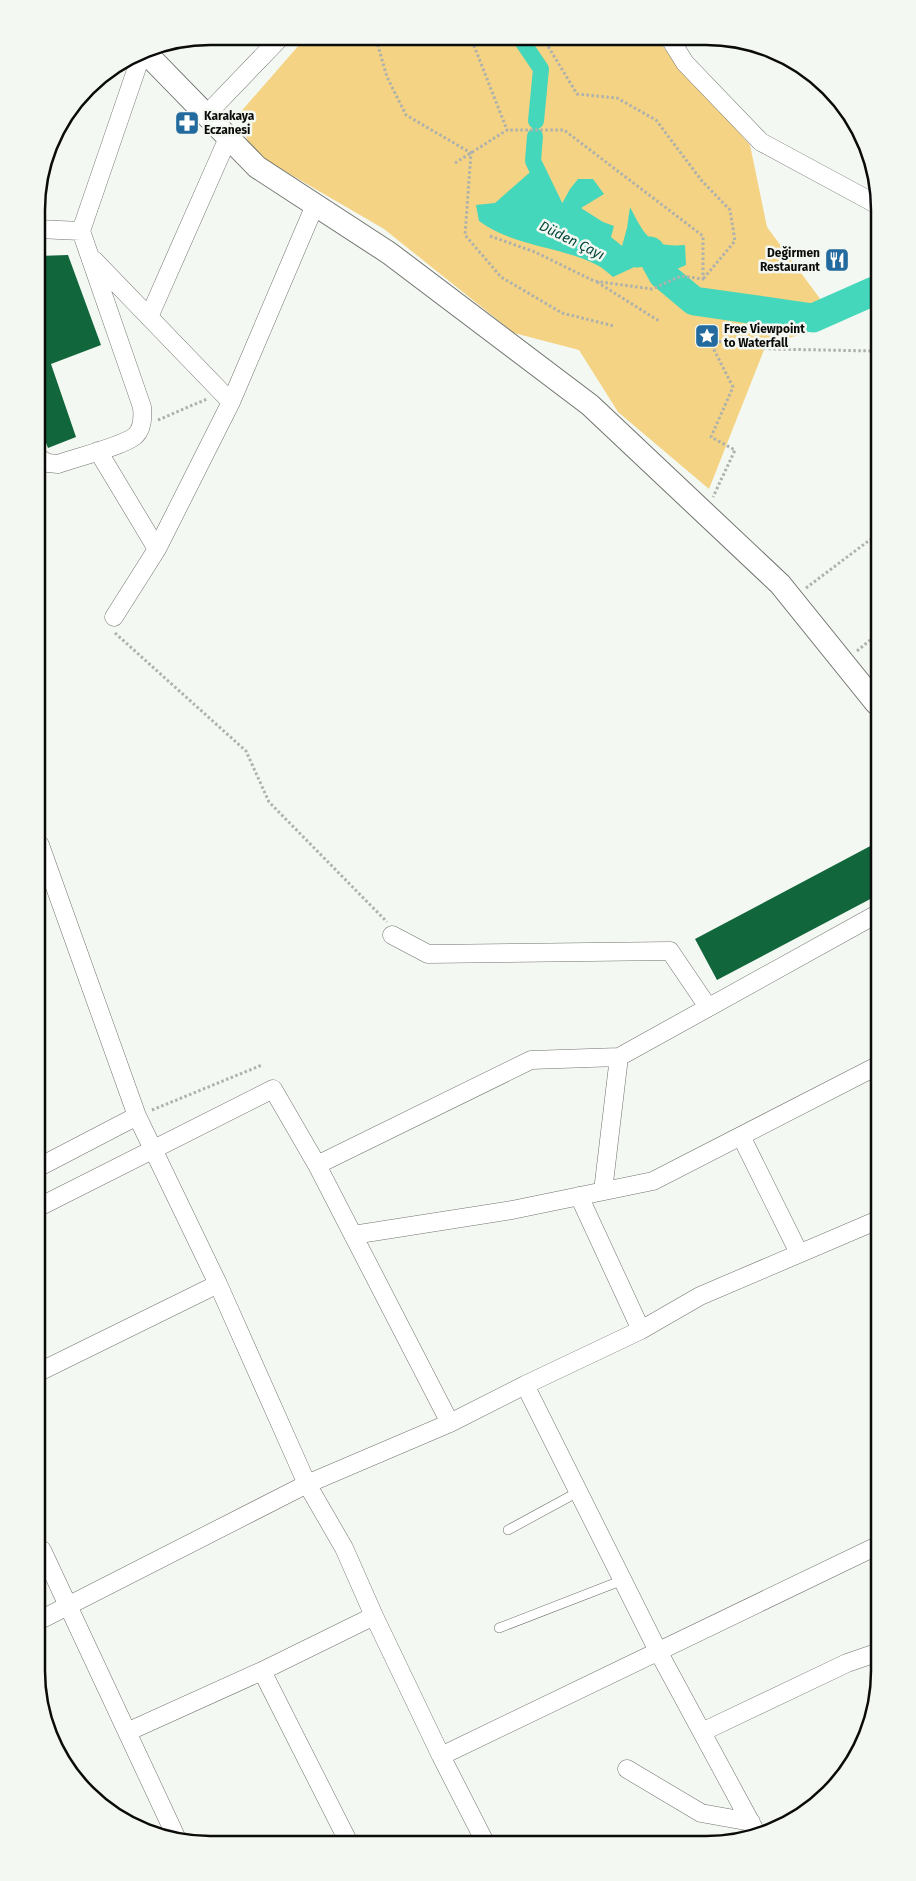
<svg xmlns="http://www.w3.org/2000/svg" width="916" height="1881" font-family="'Fira Sans',sans-serif">
	<style>
		.green { fill: #f4d384 }
		.water { fill: #44d7bb }
		.lines { fill: none; stroke-linecap: round; stroke-linejoin: round }
		.canal { stroke: #44d7bb; stroke-width: 16 }
		.river { stroke: #44d7bb; stroke-width: 29 }
		.building { fill: #12663b }
		.service-casing { stroke: #71746f; stroke-width: 10 }
		.minor-casing { stroke: #71746f; stroke-width: 19 }
		.tertiary-casing { stroke: #71746f; stroke-width: 24 }
		.path { stroke: #aeb1ac; stroke-width: 3; stroke-dasharray: 2.5 2.5; stroke-linecap: butt }
		.service { stroke: #fff; stroke-width: 9 }
		.minor { stroke: #fff; stroke-width: 18 }
		.tertiary { stroke: #fff; stroke-width: 22 }
		.labels { text-anchor: middle; stroke-width: 5; stroke-linejoin: round; paint-order: stroke }
		.poi-label { font-size: 12px; font-weight: bold; fill: #0b0c0a; stroke: #f4f8f2; text-anchor: start }
		.water-label { font-size: 14px; font-style: italic; fill: #06483d; stroke: #f4f8f2 }
		.rim { fill: none; stroke: #0b0c0a; stroke-width: 2.5 }
	</style>
	<rect width="100%" height="100%" fill="#f4f8f2"/>
	<path class="green" d="M306,37L656,39L750,145L767,227L838,323L766,345L709,489L618,412L579,350L514,333L384,229L252,152L238,115Z"/>
	<path class="water" d="M536,167L540,171C541,186 541,205 558,211L570,189L578,179H593L604,194L581,208L603,222L614,226L611,237L622,246L627,228L630,207C645,236 650,248 685,245L686,265L663,275L645,262L613,277C608,273 603,268 597,265C560,246 514,247 479,221L476,205L495,203Z"/>
	<g class="lines">
		<path class="canal" d="M520,38L541,69L536,121
			M535,136L533,161L567,231"/>
		<path class="river" d="M637,253L650,251L663,275L694,301L813,318L874,291"/>
	</g>
	<path class="building" d="M68,255L101,345L51,364L76,437L48,448L38,423V256Z
		M876,843V896L717,980L695,939Z"/>
	<g class="lines">
		<defs>
			<path id="service" d="M508,1530L578,1492
				M499,1628L623,1580"/>
			<path id="minor" d="M670,39L685,63L761,142L874,203
				M207,114L281,37
				M38,229L81,231
				M94,260L231,402
				M149,317L228,138
				M98,451L157,549
				M39,458L48,463L58,464C75,458 123,446 135,436C143,429 143,417 142,407L81,231L143,50
				M114,617L157,549L231,402L315,205
				M40,845L137,1116L218,1284L307,1484L344,1548L374,1616L441,1756L484,1840
				M392,935L428,954L670,951L708,1007
				M741,1136L799,1253
				M317,1165L531,1060L619,1057L877,914
				M41,1166L137,1116
				M603,1191L619,1057
				M579,1196L641,1330L700,1296L878,1220
				M41,1206L273,1089L317,1165L450,1423
				M353,1235L512,1210L653,1181L877,1066
				M41,1371L218,1284
				M525,1385L658,1651L758,1836
				M42,1550L178,1841
				M42,1619L307,1484L450,1423L525,1385L641,1330
				M262,1671L348,1841
				M127,1732L262,1671L374,1616
				M702,1732L847,1663L879,1652
				M441,1756L879,1545
				M627,1769L701,1813L751,1822"/>
			<path id="tertiary" d="M143,50L257,167L389,253L590,405L780,584L876,703"/>
		</defs>
		<use href="#service" class="service-casing"/>
		<use href="#minor" class="minor-casing"/>
		<use href="#tertiary" class="tertiary-casing"/>
		<path class="path" d="M392,37L378,46L387,77L406,115L471,153L465,235L501,277L562,313L614,326
			M543,38L577,94L617,98L656,120L702,181L730,210L735,241L704,278
			M455,163L507,130L471,38
			M490,236L535,252L594,281L652,289L681,276L703,279V236L564,130H507
			M597,282L659,321
			M707,336L733,387L711,437L735,450L713,497
			M709,340L771,349L874,351
			M158,420L207,399
			M806,588L875,536
			M115,633L246,751L269,802L387,922
			M857,651L875,636
			M152,1110L262,1065"/>
		<use href="#service" class="service"/>
		<use href="#minor" class="minor"/>
		<use href="#tertiary" class="tertiary"/>
	</g>
	<defs>
		<symbol id="pharmacy-square" viewBox="-11 -11 22 22"><rect x="-9" y="-9" width="18" height="18" rx="4" fill="#236a9e" stroke="#f4f8f2"/><path d="M-2-6h4v4h4v4h-4v4h-4v-4h-4v-4h4Z" fill="#fff"/></symbol>
		<symbol id="restaurant-square" viewBox="-11 -11 22 22"><rect x="-9" y="-9" width="18" height="18" rx="4" fill="#236a9e" stroke="#f4f8f2"/><path d="M-5-6h1v4h1v-4h1v4h1v-4h1v5L-1.5 .5V6h-2V.5L-5-1ZM5-6V6H3V1.5H1.5Q1.5-4 5-6Z" fill="#fff"/></symbol>
		<symbol id="sight-square" viewBox="-11 -11 22 22"><rect x="-9" y="-9" width="18" height="18" rx="4" fill="#236a9e" stroke="#f4f8f2"/><path d="M0-6L1.8-2.2L6-1.7L2.9 1.2L3.7 5.4L0 3.3L-3.7 5.4L-2.9 1.2L-6-1.7L-1.8-2.2Z" fill="#fff"/></symbol>
	</defs>
	<g fill-rule="evenodd">
		<use href="#pharmacy-square" x="173" y="109" width="28" height="28"/>
		<use href="#restaurant-square" x="823" y="246" width="28" height="28"/>
		<use href="#sight-square" x="693" y="322" width="28" height="28"/>
	</g>
	<g class="labels">
		<g class="poi-label">
			<text x="204" y="120">Karakaya<tspan x="204" dy="14">Eczanesi</tspan></text>
			<text x="820" y="257" text-anchor="end">Değirmen<tspan x="820" dy="14">Restaurant</tspan></text>
			<text x="724" y="333">Free Viewpoint<tspan x="724" dy="14">to Waterfall</tspan></text>
		</g>
		<g class="water-label">
			<text transform="translate(572 240) rotate(26)" y="5">Düden Çayı</text>
		</g>
	</g>
	<path d="M0 0H916V1881H0ZM210 45H706A165 165 0 0 1 871 210V1671A165 165 0 0 1 706 1836H210A165 165 0 0 1 45 1671V210A165 165 0 0 1 210 45Z" fill="#f4f8f2" fill-rule="evenodd"/>
	<path class="rim" d="M210 45H706A165 165 0 0 1 871 210V1671A165 165 0 0 1 706 1836H210A165 165 0 0 1 45 1671V210A165 165 0 0 1 210 45Z"/>
</svg>
